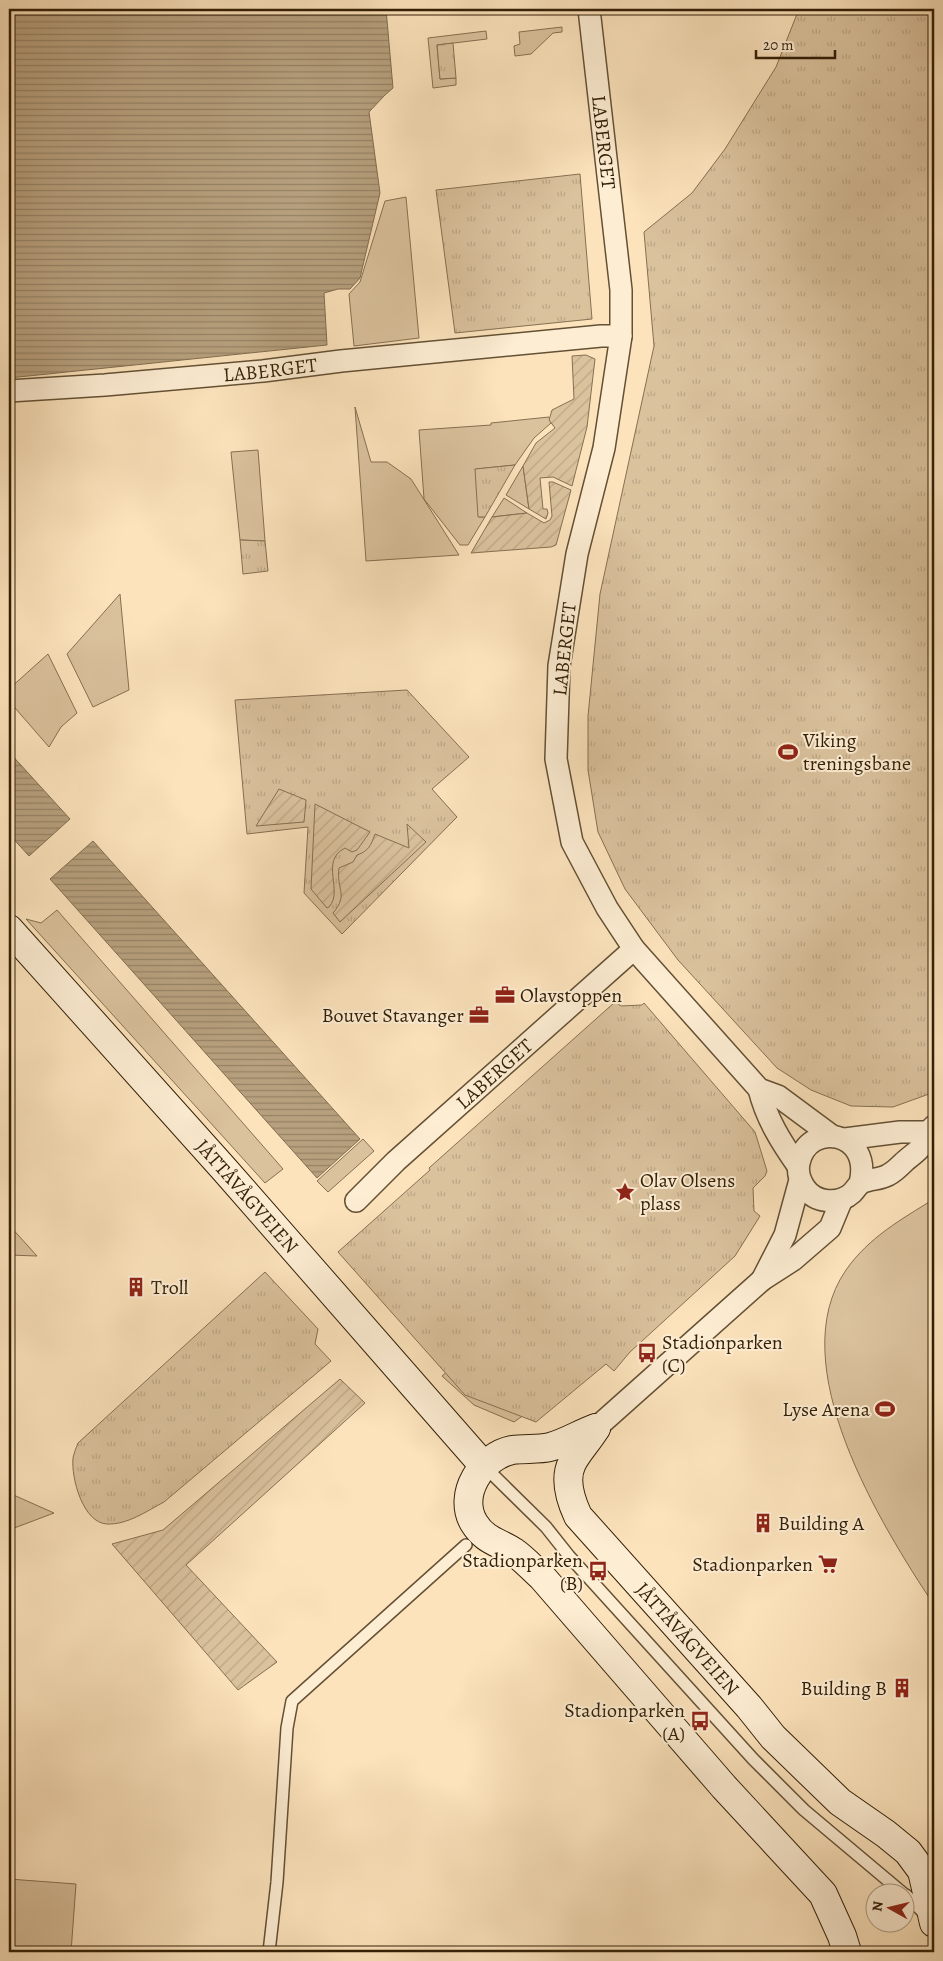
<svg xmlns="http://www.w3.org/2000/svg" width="943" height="1961" font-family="Alegreya,serif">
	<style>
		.grass { fill: #dac29d; stroke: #867052 }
		.park { fill: url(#park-tufts); stroke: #867052 }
		.garden { fill: url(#garden-furrows); stroke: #867052 }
		.water { fill: url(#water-rules); stroke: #826c4e }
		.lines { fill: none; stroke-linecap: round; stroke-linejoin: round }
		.lane-casing { stroke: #645034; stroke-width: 14 }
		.street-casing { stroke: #645034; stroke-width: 24 }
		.secondary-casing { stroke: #321f06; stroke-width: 30 }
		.lane { stroke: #fdedd3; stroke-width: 11 }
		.street { stroke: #fdedd3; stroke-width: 21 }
		.secondary { stroke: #fdedd3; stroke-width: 28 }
		.labels { text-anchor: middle; stroke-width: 4; stroke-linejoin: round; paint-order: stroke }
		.street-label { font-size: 20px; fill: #321f06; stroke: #fdedd3 }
		.poi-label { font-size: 20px; fill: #321f06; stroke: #fdedd3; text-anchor: start }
	</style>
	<defs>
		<pattern id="park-tufts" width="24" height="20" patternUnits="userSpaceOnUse" patternTransform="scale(1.25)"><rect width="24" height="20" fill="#dac29d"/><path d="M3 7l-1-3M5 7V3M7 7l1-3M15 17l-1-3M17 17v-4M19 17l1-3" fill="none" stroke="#bca686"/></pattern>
		<pattern id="garden-furrows" width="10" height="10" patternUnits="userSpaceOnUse" patternTransform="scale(1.25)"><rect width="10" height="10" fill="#dac29d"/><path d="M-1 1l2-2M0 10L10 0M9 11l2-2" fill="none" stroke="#bca686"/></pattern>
		<pattern id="water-rules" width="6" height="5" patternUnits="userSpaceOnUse" patternTransform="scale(1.25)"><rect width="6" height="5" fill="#b7a07e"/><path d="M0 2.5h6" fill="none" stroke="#958265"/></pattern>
	</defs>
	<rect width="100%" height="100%" fill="#fce3bc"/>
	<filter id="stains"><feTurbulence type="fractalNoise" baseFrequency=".004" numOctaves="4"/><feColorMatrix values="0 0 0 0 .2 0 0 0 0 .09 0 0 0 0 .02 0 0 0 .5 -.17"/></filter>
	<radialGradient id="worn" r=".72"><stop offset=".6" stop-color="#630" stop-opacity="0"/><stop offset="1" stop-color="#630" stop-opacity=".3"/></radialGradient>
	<path class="grass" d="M562,27V32L553,33L531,54L515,56L514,46L520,44L519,32Z
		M486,31L487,39L437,45L440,79L456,78V85L433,88L428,38Z
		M406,197L419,338L354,346L349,294L360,282L385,201Z
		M355,407L371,462H387L411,479L459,555L366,561Z
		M549,417L551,423L534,438L515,465L476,469L479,517H485L468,545H460L424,499L419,430L491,425V423Z
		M258,450L265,541L240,540L231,452Z
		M523,466L529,509L506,495Z
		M504,498L527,513L492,517Z
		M120,594L129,690L93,707L67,654Z
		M48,654L77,713L61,727L49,747L9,701V689Z
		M57,910L283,1169L265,1183L26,919L41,923Z
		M363,1139L374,1151L328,1192L317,1181Z
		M934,1199V1605C881,1525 781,1364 846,1270C869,1237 902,1219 934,1199Z
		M9,1225L37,1256L9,1255Z
		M467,1355L528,1412L514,1422L474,1405L442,1376Z
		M9,1493L54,1513L9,1530Z
		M9,1879L76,1884L71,1952H9Z"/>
	<path class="park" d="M799,9H934V1089L929,1094L893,1107L851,1106L811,1090L777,1068L678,960L625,889L598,832L588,770V716L600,594L654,346L644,232L692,193L725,149L776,67Z
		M453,43L456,78L440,79L437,45Z
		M580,174L592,319L455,333L436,190Z
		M515,465L485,517H478L475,469Z
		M240,540L265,541L268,571L243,574Z
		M407,690L469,757L432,789L457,817L342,934L304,893L308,827L247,834L235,700Z
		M615,1002L621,1006L642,1005L644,1003L755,1132L767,1171L765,1176L753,1188L754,1211L760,1216L735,1256L630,1352L614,1371L606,1364L536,1422L465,1395L338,1252L430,1170L429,1168Z
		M265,1272L318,1329L315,1344L331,1361L164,1502C147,1511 127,1525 107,1524C83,1523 71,1478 73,1458C74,1453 76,1448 78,1443Z"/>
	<path class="garden" d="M586,355L595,359L587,427L572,486L553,477L540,478L543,509H547L548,513L546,519L529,509L523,466L536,443L555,428L549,420L552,410L574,399L572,356Z
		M549,482H553L571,490L556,545L551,547L471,553L492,517L527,513L544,523L550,520L552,516Z
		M279,789L306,800L304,822L256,826Z
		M315,804L370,832L357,850L352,852L345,848C319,861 344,891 329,907L327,908L311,889Z
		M407,824L426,842L340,922L333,913C349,894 336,890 339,868L353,862L357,855C369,851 371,845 375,834L409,848Z
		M340,1379L365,1403L186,1565L277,1662L238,1690L112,1544L163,1530Z"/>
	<path class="water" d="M9,9H386L393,88L385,95L369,112L380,193L360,278L350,289H338L324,293L327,345L9,378Z
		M9,752L70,819L29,856L9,834Z
		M93,841L360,1139L317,1178L50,879Z"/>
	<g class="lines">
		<defs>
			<path id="lane" d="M484,1466L546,1527L569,1556L753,1759L804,1810L904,1894
				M906,1895L926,1915
				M269,1952L277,1882L287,1728L292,1701L466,1545"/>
			<g id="street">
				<path id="s1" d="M589,9L621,290V336L604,448L577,554L559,666L556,759L572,842L607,908L634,949L759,1089L778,1096L832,1136"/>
				<path id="s2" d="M9,391L105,385L263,371L341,361L601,336H621"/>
				<path d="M759,1089C766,1118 781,1142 798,1166"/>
				<path d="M845,1139L900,1132H927"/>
				<path d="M860,1183C873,1131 808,1120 799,1163C797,1173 800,1181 805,1188C815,1203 839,1205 852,1193C856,1189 858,1184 863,1182C871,1179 881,1179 888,1175C894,1172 899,1167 903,1163C908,1158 916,1153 920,1148C926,1140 926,1133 934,1126"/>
				<path id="s3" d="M356,1201L396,1161L634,949"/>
				<path d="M762,1280L785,1235L800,1180"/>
				<path d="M596,1428L762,1280L793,1260L830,1228L842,1199"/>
			</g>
			<g id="secondary">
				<path id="s4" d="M9,929L224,1169L484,1466"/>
				<path d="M596,1428C581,1433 566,1443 550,1447C538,1450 525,1448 512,1450C482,1456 457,1494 474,1523C485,1541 499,1542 514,1552C524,1559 533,1569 542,1577L724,1787L823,1894L842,1936L847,1952"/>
				<path id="s5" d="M596,1428C589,1440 578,1451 572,1463C564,1479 571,1501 578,1516L749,1707L773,1737L840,1802L886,1834L908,1852L922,1871L934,1923"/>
			</g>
		</defs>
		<use href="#lane" class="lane-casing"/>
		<use href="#street" class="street-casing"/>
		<use href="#secondary" class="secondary-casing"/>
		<use href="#lane" class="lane"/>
		<use href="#street" class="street"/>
		<use href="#secondary" class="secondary"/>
	</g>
	<defs>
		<symbol id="stadium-bare" viewBox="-9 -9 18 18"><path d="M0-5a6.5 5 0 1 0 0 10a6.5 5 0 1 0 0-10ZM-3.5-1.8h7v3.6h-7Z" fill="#8f2418" stroke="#fdedd3" stroke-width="2.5" paint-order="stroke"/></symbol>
		<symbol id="office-bare" viewBox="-9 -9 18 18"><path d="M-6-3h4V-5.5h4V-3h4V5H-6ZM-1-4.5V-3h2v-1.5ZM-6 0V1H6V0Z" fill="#8f2418" stroke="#fdedd3" stroke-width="2.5" paint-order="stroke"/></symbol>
		<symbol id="sight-bare" viewBox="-9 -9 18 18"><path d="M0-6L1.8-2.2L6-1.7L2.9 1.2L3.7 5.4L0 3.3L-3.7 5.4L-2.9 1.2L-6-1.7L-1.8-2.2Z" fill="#8f2418" stroke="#fdedd3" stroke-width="2.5" paint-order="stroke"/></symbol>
		<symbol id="building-bare" viewBox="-9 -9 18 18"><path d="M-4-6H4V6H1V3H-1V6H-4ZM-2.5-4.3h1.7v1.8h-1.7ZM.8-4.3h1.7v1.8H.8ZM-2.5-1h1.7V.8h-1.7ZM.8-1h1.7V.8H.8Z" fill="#8f2418" stroke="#fdedd3" stroke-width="2.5" paint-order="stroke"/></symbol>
		<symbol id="bus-bare" viewBox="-9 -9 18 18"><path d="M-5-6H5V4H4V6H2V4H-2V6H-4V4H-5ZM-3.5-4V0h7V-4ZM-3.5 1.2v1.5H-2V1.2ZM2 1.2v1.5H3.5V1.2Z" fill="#8f2418" stroke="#fdedd3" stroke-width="2.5" paint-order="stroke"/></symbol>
		<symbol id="supermarket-bare" viewBox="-9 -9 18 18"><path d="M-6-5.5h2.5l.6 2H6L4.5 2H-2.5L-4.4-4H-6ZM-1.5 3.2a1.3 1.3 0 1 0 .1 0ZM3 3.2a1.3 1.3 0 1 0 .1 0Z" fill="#8f2418" stroke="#fdedd3" stroke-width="2.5" paint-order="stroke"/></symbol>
	</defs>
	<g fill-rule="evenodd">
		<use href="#stadium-bare" x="774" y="738" width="28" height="28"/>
		<use href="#office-bare" x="491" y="981" width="28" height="28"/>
		<use href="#office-bare" x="465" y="1001" width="28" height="28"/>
		<use href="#sight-bare" x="611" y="1178" width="28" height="28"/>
		<use href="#building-bare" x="122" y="1273" width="28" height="28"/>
		<use href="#bus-bare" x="633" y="1339" width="28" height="28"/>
		<use href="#stadium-bare" x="871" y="1395" width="28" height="28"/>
		<use href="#building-bare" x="749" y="1509" width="28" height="28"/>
		<use href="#supermarket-bare" x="814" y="1550" width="28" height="28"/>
		<use href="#bus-bare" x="584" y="1557" width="28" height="28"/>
		<use href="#building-bare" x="888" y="1674" width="28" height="28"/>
		<use href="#bus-bare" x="686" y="1707" width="28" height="28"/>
	</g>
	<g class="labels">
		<g class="street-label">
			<text dy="7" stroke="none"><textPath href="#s1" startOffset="134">LABERGET</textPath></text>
			<text dy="7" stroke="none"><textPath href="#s2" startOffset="262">LABERGET</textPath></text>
			<text transform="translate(564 649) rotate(-84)" y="7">LABERGET</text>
			<text dy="7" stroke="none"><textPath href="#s3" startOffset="188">LABERGET</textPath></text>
			<text dy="7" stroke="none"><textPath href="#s4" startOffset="358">JÅTTÅVÅGVEIEN</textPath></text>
			<text dy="7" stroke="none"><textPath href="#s5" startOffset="262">JÅTTÅVÅGVEIEN</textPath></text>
		</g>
		<g class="poi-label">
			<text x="803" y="747">Viking<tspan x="803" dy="23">treningsbane</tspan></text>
			<text x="520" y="1002">Olavstoppen</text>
			<text x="464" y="1022" text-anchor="end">Bouvet Stavanger</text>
			<text x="640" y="1187">Olav Olsens<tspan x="640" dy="23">plass</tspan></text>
			<text x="151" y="1294">Troll</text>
			<text x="662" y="1349">Stadionparken<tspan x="662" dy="23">(C)</tspan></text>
			<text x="870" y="1416" text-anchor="end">Lyse Arena</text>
			<text x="778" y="1530">Building A</text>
			<text x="583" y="1567" text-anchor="end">Stadionparken<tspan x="583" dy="23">(B)</tspan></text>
			<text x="813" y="1571" text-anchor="end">Stadionparken</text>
			<text x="887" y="1695" text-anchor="end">Building B</text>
			<text x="685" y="1717" text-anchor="end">Stadionparken<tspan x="685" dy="23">(A)</tspan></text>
		</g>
	</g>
	<rect width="943" height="1961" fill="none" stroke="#fce3bc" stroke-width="30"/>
	<rect x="10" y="10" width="923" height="1941" fill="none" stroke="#321f06" stroke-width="2.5"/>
	<rect x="15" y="15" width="913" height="1931" fill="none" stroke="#321f06"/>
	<g transform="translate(890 1908) rotate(278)"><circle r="24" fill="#fdedd3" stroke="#ac9b81"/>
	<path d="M0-4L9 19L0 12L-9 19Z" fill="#8f2418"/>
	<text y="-8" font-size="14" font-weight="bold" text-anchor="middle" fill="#321f06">N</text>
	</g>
	<path d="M756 50v8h79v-8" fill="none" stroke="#321f06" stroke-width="2.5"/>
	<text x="763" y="50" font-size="15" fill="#321f06" stroke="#fdedd3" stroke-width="4" paint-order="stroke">20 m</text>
	<rect width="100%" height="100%" filter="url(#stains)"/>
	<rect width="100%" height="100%" fill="url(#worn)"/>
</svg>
